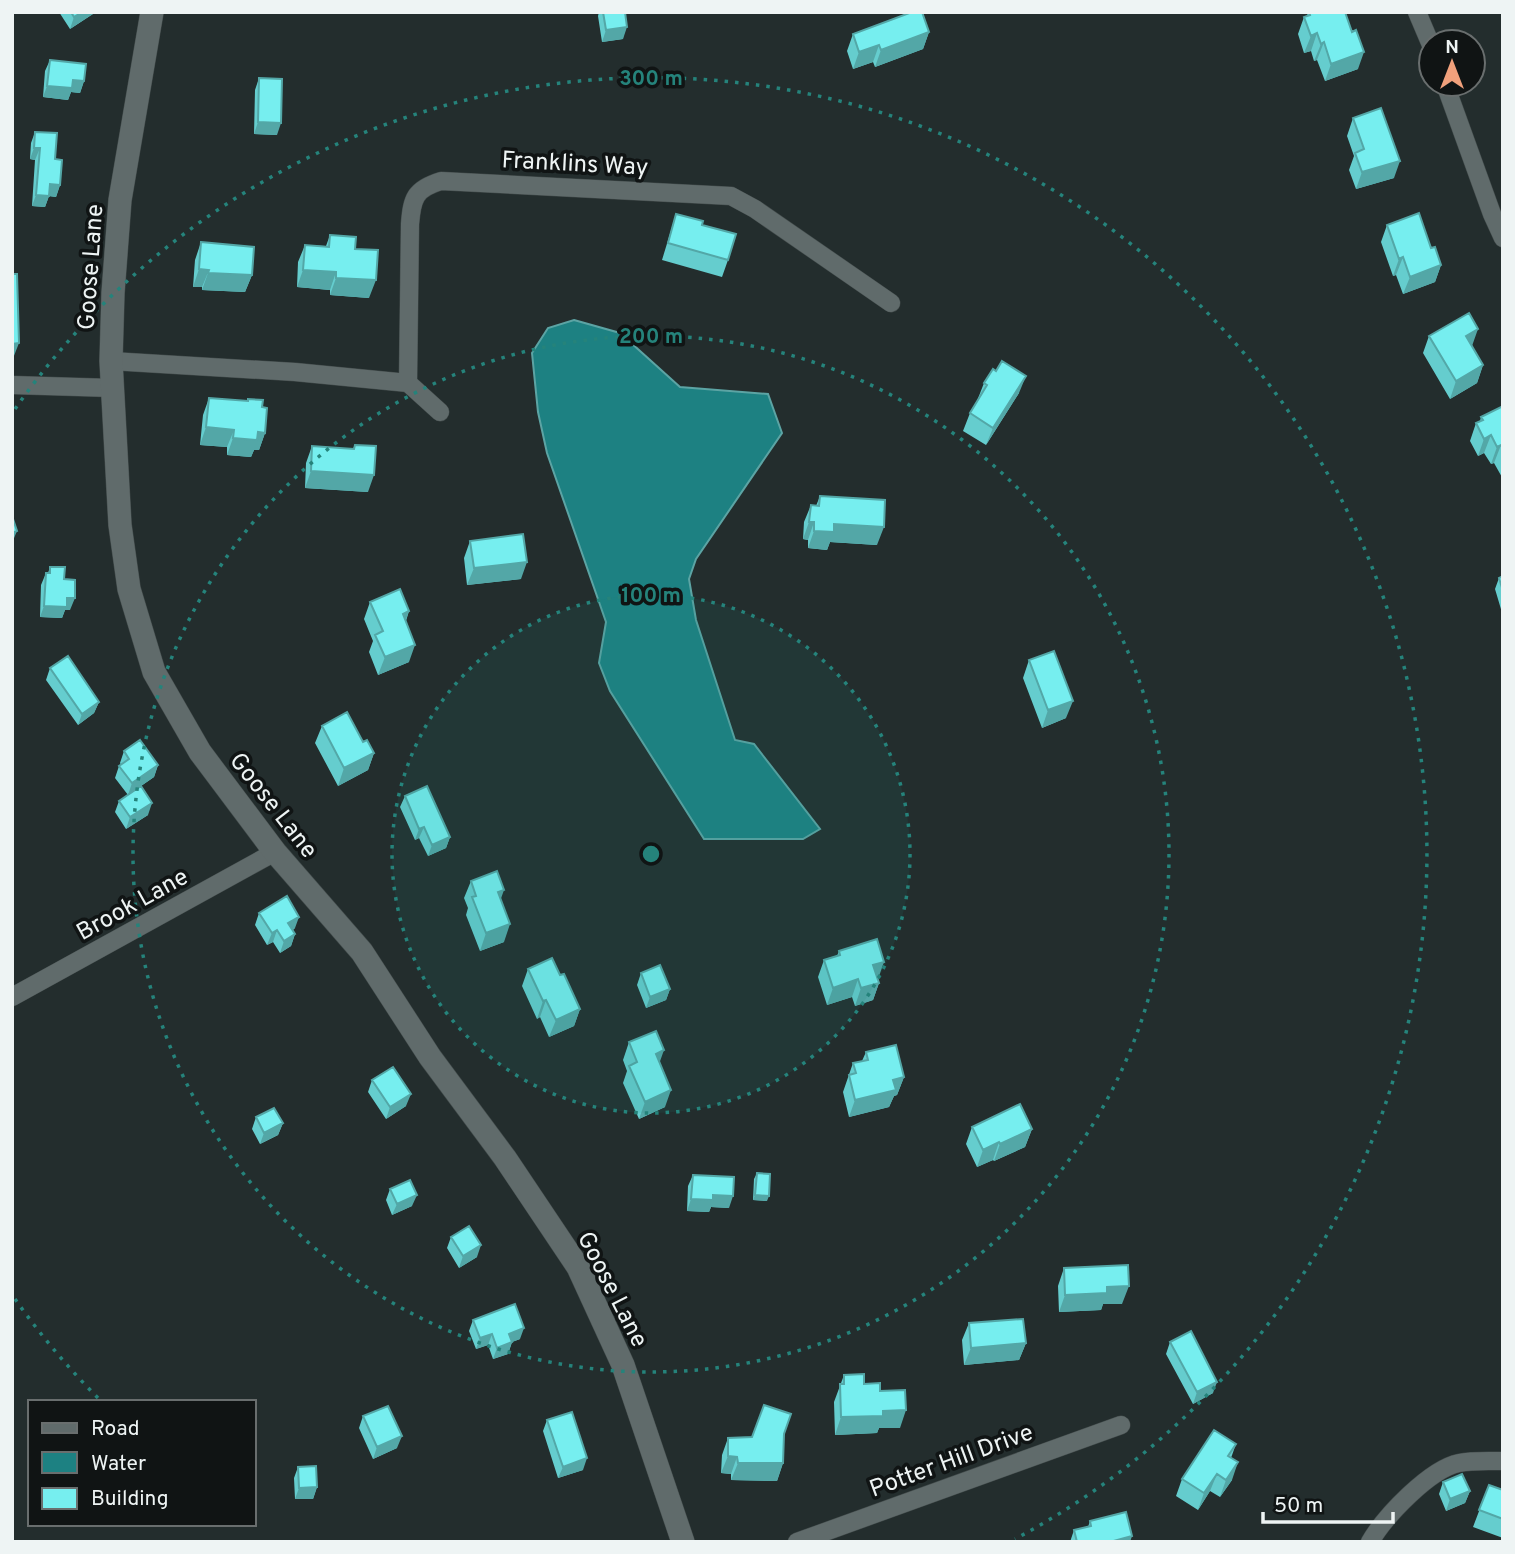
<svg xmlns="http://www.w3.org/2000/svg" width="1515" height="1554" font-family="Overpass,sans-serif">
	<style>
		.water { fill: #1d8182; stroke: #5ca4a4; stroke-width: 2 }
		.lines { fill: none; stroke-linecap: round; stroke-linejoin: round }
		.minor-casing { stroke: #424b4b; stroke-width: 19 }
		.tertiary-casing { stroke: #424b4b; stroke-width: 24 }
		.minor { stroke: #606b6b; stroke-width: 18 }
		.tertiary { stroke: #606b6b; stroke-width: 23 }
		.wall { fill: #65cdce }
		.shaded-wall { fill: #53a7a7 }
		.building { fill: #76eeef; stroke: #53a7a7; stroke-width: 2 }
		.ring { fill: none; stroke: #25837b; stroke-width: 3.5; stroke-dasharray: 3.5 7 }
		.labels { text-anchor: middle; stroke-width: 7; stroke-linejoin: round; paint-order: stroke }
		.street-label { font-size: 24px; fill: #eef4f4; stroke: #101414 }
		.centre { fill: #25837b; stroke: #101414; stroke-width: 3.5 }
		.ring-label { font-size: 21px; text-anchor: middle; font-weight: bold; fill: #25837b; stroke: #101414; stroke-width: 7; stroke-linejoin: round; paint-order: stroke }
	</style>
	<rect width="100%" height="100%" fill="#232d2d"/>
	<path class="water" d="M574,320L620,333L680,387L768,394L782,433L696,559L689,579L696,620L735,740L754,744L820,829L803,839H704L610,691L599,663L606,622L547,453L538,412L532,353L548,328Z"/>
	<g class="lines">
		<defs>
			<path id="minor" d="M1417,12L1431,45
				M1445,84L1492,214L1503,238
				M111,361L295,372L408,383L410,224C412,198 415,189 441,181L731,196L755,209L891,303
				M408,383L440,412
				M12,385L112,388
				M12,997L275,852
				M797,1542L1121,1425
				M1370,1542C1385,1516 1430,1469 1459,1463C1473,1460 1489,1461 1503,1461"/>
			<path id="tertiary" d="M152,12L120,200L113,293L111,361L120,525L129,589L154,672L200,752L275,852L362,952L430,1057L505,1158L578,1267L623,1365L683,1542"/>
		</defs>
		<use href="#minor" class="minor-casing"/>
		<use href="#tertiary" class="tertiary-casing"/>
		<use href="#minor" class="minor"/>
		<use href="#tertiary" class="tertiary"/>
	</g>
	<path class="wall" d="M59,12H96L70,29Z
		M599,12H625L623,39L602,42L598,16Z
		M1308,12H1345L1358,69L1325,81L1317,60L1314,61L1311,51L1304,53L1298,34L1304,17L1307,16Z
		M929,32L923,49L875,67L873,62L853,69L847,51L853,34Z
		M50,60L84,81L80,93L71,92L68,100L43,97L45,71Z
		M259,78L277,135L254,134L255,90Z
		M1353,118L1394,178L1356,189L1349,170L1354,156L1347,136Z
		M35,132L55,159L60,185L56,197L49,196L45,207L32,206L35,160L30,159L31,143Z
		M676,214L702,225L728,260L722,277L662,260Z
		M1387,225L1431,248L1441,265L1435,282L1403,294L1396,275L1393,276L1381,242Z
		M330,235L355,249L369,298L330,295V290L297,287L298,262L305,245L326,246Z
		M201,242L252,275L245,292L202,290V287H193L195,260Z
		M1429,336L1472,346L1483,365L1477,383L1450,399L1423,353Z
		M996,371L1019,393L986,445L963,431L970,413L977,401L984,383Z
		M209,398L247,401L248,399L262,407L265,433L259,450H254L251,457L227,455V447L200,445L203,415Z
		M1503,406V479L1494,463L1491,464L1484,453L1478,456L1470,441L1476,423L1480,421L1481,417Z
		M355,445L368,492L305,488L306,463L312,446L353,449Z
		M820,496L877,545L830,542L827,550L808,548V540L803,539L804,522L811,505L816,506Z
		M470,541L521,579L467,585L464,558Z
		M50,567L64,579L70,610H65L62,618L40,617L41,585L46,573H48Z
		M1503,576V616L1495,589L1499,578Z
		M370,602L409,611L406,621L409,662L378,675L369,652L373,641L364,619Z
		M1029,660L1066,718L1042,728L1023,678Z
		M50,668L99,702L94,713L78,725L46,680Z
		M322,726L363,742L374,753L368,770L338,786L315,743Z
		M124,751L158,765L154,777L128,795L115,778L119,766L121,765L120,763Z
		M405,796L450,837L446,848L428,856L419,838L415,840L400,807Z
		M119,801L148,815L126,829L115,812Z
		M471,881L504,942L480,951L466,915L468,908L464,898Z
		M259,913L295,928L293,930L295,934L291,946L280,953L273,942L267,945L255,925Z
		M839,951L878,979L879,983L873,1000L855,1006L852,997L827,1005L818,977L824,960L837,956Z
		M528,969L560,975L580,1009L574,1026L549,1037L540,1017L537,1019L522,986Z
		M641,973L670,989L666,1000L646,1008L637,985Z
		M629,1042L665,1107L639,1119L623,1083L627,1071L623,1060Z
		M866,1052L904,1077L897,1095L894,1096L889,1107L849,1117L843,1092L853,1063L862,1061Z
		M372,1080L406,1106L386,1119L368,1092Z
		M256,1117L283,1123L278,1135L260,1144L252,1129Z
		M972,1127L1032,1129L1025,1147L994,1161L993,1160L977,1167L966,1144Z
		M757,1173L767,1201L753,1200L754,1179Z
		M693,1175L729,1208L711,1207L709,1212L687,1211L688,1186Z
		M390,1189L412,1206L392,1215L386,1200Z
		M451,1237L477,1257L459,1268L447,1248Z
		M1064,1268L1122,1304H1103L1101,1310L1059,1312L1058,1286Z
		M473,1320L520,1339L512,1342L508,1354L493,1359L488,1345L476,1349L469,1331Z
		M969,1323L1026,1343L1019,1360L964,1365L962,1340Z
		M1170,1342L1213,1393L1193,1404L1166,1354Z
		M844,1375L880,1391L900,1428H879L877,1433L835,1435L834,1402Z
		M363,1416L397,1448L373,1459L359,1428Z
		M547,1420L583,1470L558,1478L543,1431Z
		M784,1435L783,1463L777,1481L731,1480V1474L721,1473L722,1455L728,1438Z
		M1236,1444L1231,1458L1232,1480L1220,1497L1210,1491L1198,1510L1176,1496L1182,1479Z
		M298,1467L317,1487L313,1499H295L294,1478Z
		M1443,1482L1470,1491L1465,1503L1446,1511L1439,1494Z
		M1489,1485L1503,1490V1538L1473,1527Z
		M1090,1521L1130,1542H1070L1074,1530L1088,1527Z"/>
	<path class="shaded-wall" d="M82,12H96L70,29L74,17Z
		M627,27L623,39L602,42L606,30Z
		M929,32L923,49L875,67L881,50Z
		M1317,33L1311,51L1304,53L1311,36Z
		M1324,42L1317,60L1314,61L1321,44Z
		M879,45L873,62L853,69L859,52Z
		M1364,52L1358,69L1325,81L1331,64Z
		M73,80L84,81L80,93L71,92L68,100L43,97L47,86Z
		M258,122L281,123L277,135L254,134Z
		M34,148H40L35,160L30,159Z
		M1400,161L1394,178L1356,189L1362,172Z
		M50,184L60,185L56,197L49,196L45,207L32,206L36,195Z
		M1403,257L1396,275L1393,276L1399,259Z
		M1441,265L1435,282L1403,294L1410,277Z
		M199,269L209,270L202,287H193Z
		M303,270L336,272L330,290L297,287Z
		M208,273L252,275L245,292L202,290Z
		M336,278L376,280L369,298L330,295Z
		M1478,329L1472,346L1466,336Z
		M19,343L12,361V344Z
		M1483,365L1477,383L1450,399L1456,381Z
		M1026,376L1019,393L986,445L993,428Z
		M206,427L234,430L227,447L200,445Z
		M258,432L265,433L259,450H254L251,457L227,455L233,438Z
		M1491,435L1484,453L1478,456L1484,439Z
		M1501,445L1494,463L1491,464L1497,447Z
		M311,471L374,475L368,492L305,488Z
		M809,522H814L808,540L803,539Z
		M834,524L884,527L877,545L830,542L827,550L808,548L814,531Z
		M17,531L12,543V533Z
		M527,562L521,579L467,585L474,568Z
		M67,598H75L70,610H65L62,618L40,617L44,606Z
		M409,611L403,628V614Z
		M415,645L409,662L378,675L385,657Z
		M1073,701L1066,718L1042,728L1048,710Z
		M99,702L94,713L78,725L82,714Z
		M374,753L368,770L338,786L344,768Z
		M158,765L154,777L128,795L132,783Z
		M152,803L148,815L126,829L130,817Z
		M424,827L419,838L415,840L419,829Z
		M450,837L446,848L428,856L432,845Z
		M504,890L498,907V892Z
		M299,917L295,928L284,935L288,923Z
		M510,924L504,942L480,951L486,933Z
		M277,930L273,942L267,945L272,933Z
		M295,934L291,946L280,953L284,941Z
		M884,962L878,979L873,965Z
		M858,979L852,997L827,1005L833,988Z
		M879,983L873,1000L855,1006L861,988Z
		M670,989L666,1000L646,1008L650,997Z
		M546,1000L540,1017L537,1019L543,1001Z
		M580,1009L574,1026L549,1037L556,1020Z
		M664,1050L658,1067L656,1054Z
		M904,1077L897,1095L894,1096L889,1107L849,1117L855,1100L893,1080Z
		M671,1090L665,1107L639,1119L645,1102Z
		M411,1094L406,1106L386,1119L390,1107Z
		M283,1123L278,1135L260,1144L264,1133Z
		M1032,1129L1025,1147L994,1161L1000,1144Z
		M999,1142L993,1160L977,1167L983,1150Z
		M417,1195L412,1206L392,1215L397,1204Z
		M713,1195L733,1196L729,1208L711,1207L709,1212L687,1211L691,1199Z
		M755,1195L769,1196L767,1201L753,1200Z
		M481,1245L477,1257L459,1268L463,1256Z
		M1129,1286L1122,1304H1103L1101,1310L1059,1312L1065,1295L1107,1287Z
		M524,1328L520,1339L512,1342L508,1354L493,1359L497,1348L509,1334Z
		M492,1334L488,1345L476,1349L480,1338Z
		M1026,1343L1019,1360L964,1365L971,1348Z
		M1217,1382L1213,1393L1193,1404L1197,1392Z
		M906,1410L900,1428H879L877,1433L835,1435L841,1417L883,1411Z
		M402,1436L397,1448L373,1459L377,1447Z
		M728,1456L737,1457L731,1474L721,1473Z
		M587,1458L583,1470L558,1478L563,1467Z
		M1238,1462L1232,1480L1220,1497L1226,1480Z
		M738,1463H783L777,1481L731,1480Z
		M1217,1474L1210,1491L1198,1510L1204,1493Z
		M317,1487L313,1499H295L299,1488Z
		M1470,1491L1465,1503L1446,1511L1450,1499Z
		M1132,1536L1130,1542H1110Z"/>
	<path class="building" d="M71,12H82L74,17Z
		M603,12H625L627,27L606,30Z
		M912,12H922L929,32L881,50L879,45L859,52L853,34Z
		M1309,12H1345L1352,32L1356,30L1364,52L1331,64L1324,42L1321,44L1317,33L1311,36L1304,17L1310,15Z
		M50,60L86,64L84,81L73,80L72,88L47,86Z
		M259,78L282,79L281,123L258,122Z
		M1381,108L1400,161L1362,172L1355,153L1364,149L1353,118Z
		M35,132L57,133L55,159L62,160L60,185L50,184L49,196L36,195L40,148H34Z
		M1419,213L1431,248L1435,247L1441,265L1410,277L1403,257L1399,259L1387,225Z
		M676,214L703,221L702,225L736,234L728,260L668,243Z
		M330,235L356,237L355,249L378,250L376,280L336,278V272L303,270L305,245L329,247Z
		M201,242L254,247L252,275L208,273L209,270L199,269Z
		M12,274H17L19,343L12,344Z
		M1469,313L1478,329L1466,336L1483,365L1456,381L1429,336Z
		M1002,361L1026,376L993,428L970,413L987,385L984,383L993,369L996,371Z
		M209,398L248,401V399L263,400L262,407L267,408L265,433L258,432L257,440L233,438L234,430L206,427Z
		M1503,406V449L1501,445L1497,447L1491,435L1484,439L1476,423L1483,420L1481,417Z
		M355,445L376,446L374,475L311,471L312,446L354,449Z
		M820,496L885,500L884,527L834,524V532L814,531V522H809L811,505L819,506Z
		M12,516L17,531L12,533Z
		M523,534L527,562L474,568L470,541Z
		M50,567H65L64,579L75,580V598H67V607L44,606L46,573H50Z
		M1503,576V591L1499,578Z
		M400,589L409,611L403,614L415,645L385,657L375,635L383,631L370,602Z
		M1054,651L1073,701L1048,710L1029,660Z
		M68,656L99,702L82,714L50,668Z
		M347,712L363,742L367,740L374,753L344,768L322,726Z
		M140,740L158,765L132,783L119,766L129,759L124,751Z
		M141,786L152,803L130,817L119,801Z
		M427,786L450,837L432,845L424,827L419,829L405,796Z
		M497,871L504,890L498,892L510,924L486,933L472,897L476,896L471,881Z
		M287,896L299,917L288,923L295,934L284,941L277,930L272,933L259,913Z
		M877,939L884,962L873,965L879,983L861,988L858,979L833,988L824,960L840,955L839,951Z
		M552,958L560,975L564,974L580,1009L556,1020L546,1000L543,1001L528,969Z
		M660,965L670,989L650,997L641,973Z
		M656,1031L664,1050L656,1054L671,1090L645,1102L629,1066L637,1062L629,1042Z
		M896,1045L904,1077L893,1080L896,1090L855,1100L849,1075L856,1073L853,1063L868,1060L866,1052Z
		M393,1067L411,1094L390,1107L372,1080Z
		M1020,1104L1032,1129L1000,1144L999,1142L983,1150L972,1127Z
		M274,1108L283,1123L264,1133L256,1117Z
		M757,1173L770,1174L769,1196L755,1195Z
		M693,1175L734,1177L733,1196L713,1195V1200L691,1199Z
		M410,1180L417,1195L397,1204L390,1189Z
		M469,1226L481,1245L463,1256L451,1237Z
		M1128,1265L1129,1286L1107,1287V1293L1065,1295L1064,1268Z
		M515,1304L524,1328L509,1334L512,1342L497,1348L492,1334L480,1338L473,1320Z
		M1023,1319L1026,1343L971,1348L969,1323Z
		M1191,1331L1217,1382L1197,1392L1170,1342Z
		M864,1374V1384L880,1383V1391L905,1390L906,1410L883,1411V1416L841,1417L840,1384H844V1375Z
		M764,1405L791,1414L784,1434L783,1463H738L737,1457L728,1456V1438L752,1437Z
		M388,1406L402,1436L377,1447L363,1416Z
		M572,1412L587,1458L563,1467L547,1420Z
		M1214,1430L1236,1444L1228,1456L1238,1462L1226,1480L1217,1474L1204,1493L1182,1479Z
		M316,1466L317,1487L299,1488L298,1467Z
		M1462,1474L1470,1491L1450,1499L1443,1482Z
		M1489,1485L1503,1490V1519L1479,1510Z
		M1126,1512L1132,1536L1110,1542H1077L1074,1530L1091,1526L1090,1521Z"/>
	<circle cx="651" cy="854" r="259" fill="#25837b" fill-opacity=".12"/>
	<g class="ring">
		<circle cx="651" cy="854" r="259"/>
		<circle cx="651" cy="854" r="518"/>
		<path d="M98 1398A776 776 0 0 1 15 1299M15 409A776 776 0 1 1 1015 1539"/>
	</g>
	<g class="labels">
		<g class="street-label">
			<text transform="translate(575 163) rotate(3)" y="8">Franklins Way</text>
			<text transform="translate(90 267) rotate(-86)" y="8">Goose Lane</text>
			<text transform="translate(274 805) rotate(52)" y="8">Goose Lane</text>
			<text transform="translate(132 904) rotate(-29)" y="8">Brook Lane</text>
			<text transform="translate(613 1289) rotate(63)" y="8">Goose Lane</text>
			<text transform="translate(951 1460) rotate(-20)" y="8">Potter Hill Drive</text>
		</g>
	</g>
	<circle cx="651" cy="854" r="10" class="centre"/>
	<g class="ring-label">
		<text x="651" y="85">300 m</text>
		<text x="651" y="343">200 m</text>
		<text x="651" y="602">100 m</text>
	</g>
	<rect width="1515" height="1554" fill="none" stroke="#eef4f4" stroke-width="28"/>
	<rect x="28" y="1400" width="228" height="126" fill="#101414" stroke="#696e6e" stroke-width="2"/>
	<rect x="42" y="1423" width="35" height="10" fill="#606b6b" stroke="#696e6e" stroke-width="2"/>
	<text x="91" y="1435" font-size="21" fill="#eef4f4">Road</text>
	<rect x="42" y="1452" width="35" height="21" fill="#1d8182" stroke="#696e6e" stroke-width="2"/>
	<text x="91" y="1470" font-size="21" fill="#eef4f4">Water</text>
	<rect x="42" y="1488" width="35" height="21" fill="#76eeef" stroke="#696e6e" stroke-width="2"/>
	<text x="91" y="1505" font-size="21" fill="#eef4f4">Building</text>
	<g transform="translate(1452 63)"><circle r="33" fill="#101414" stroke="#696e6e" stroke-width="2"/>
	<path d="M0-5L12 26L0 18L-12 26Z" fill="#f1a17c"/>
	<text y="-10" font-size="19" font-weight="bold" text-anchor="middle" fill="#eef4f4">N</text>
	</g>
	<path d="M1263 1512v10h130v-10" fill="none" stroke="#eef4f4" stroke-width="3.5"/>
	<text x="1274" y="1512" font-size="21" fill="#eef4f4" stroke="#101414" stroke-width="5" paint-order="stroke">50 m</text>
</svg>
